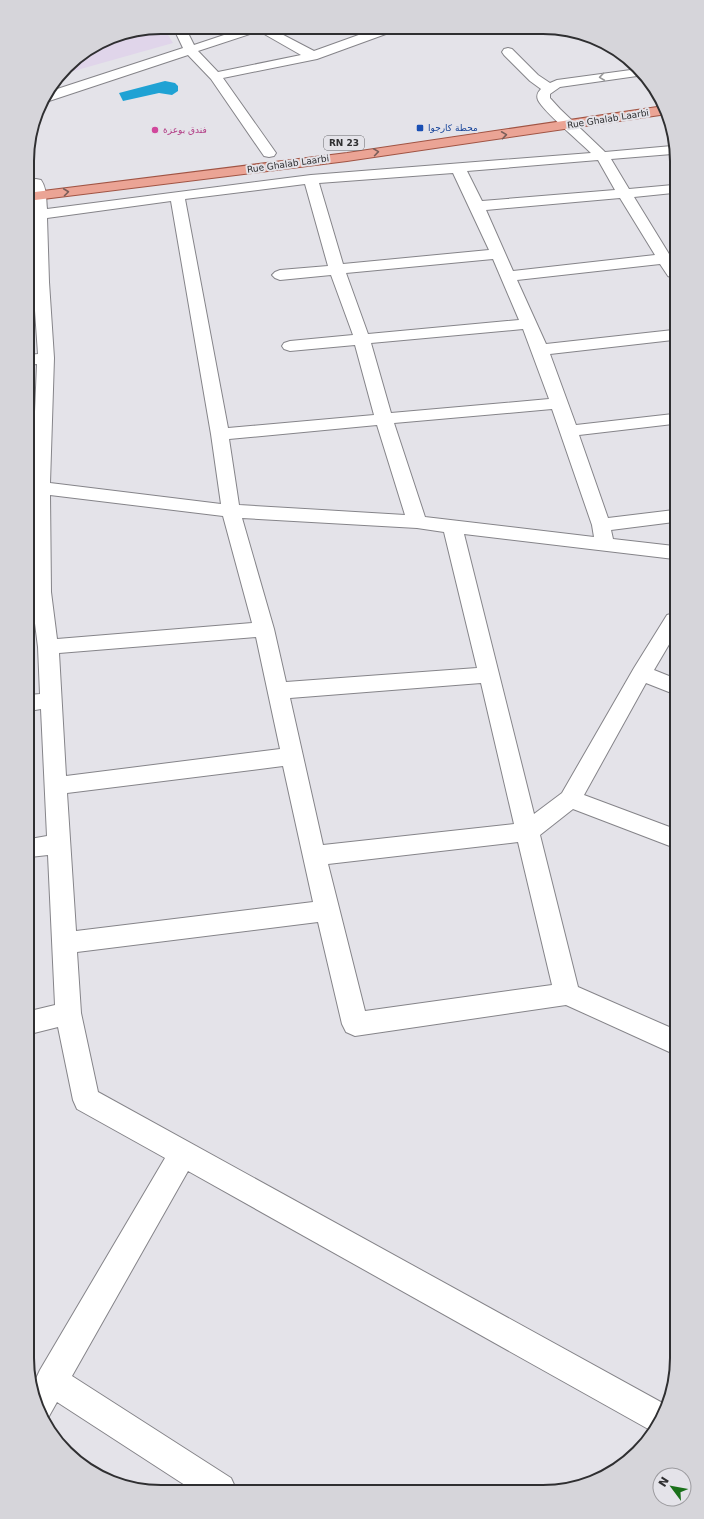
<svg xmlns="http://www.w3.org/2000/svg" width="704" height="1519" font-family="'DejaVu Sans','Noto Sans Arabic',sans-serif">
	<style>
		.education { fill: #e0d5ea }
		.water { fill: #1fa2d4 }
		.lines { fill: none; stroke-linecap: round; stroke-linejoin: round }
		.minor-casing { stroke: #858489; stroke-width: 2 }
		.major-casing { stroke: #a05444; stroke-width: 2 }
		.minor { fill: #fff; fill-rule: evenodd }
		.major { fill: #eba495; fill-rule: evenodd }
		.oneway { stroke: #979798 }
		.oneway2 { stroke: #7a5e59 }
		.transit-dot { fill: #1a4fb4; stroke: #e4e3e9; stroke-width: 1.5 }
		.hotel-dot { fill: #d1479c; stroke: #e4e3e9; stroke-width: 1.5 }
		.labels { text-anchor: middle; stroke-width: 4; stroke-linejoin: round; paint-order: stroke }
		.far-street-label { font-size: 9px; fill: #2f2f31; stroke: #e4e3e9 }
		.far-transit-label { font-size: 9px; fill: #164399; stroke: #e4e3e9; text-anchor: start }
		.far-hotel-label { font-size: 9px; fill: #b23c85; stroke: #e4e3e9; text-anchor: start }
		.shield { fill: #e4e3e9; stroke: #656568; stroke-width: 1 }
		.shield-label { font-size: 9px; font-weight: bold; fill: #2f2f31 }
		.rim { fill: none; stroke: #2f2f31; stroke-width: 2 }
	</style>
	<rect width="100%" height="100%" fill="#e4e3e9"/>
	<path class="education" d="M163,27L173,43L63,74L73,60L110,37Z"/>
	<path class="water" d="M165,81L175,83L178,86V91L172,95L159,93L123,101L119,93Z"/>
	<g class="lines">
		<defs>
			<path id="minor" d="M173,27H185L194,45L245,28H270L314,51L378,28H396L394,31L317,59L223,78L276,153L274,156L269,157L264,156L211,79L188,55L49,101H41L48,92L183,48ZM259,31L301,55L218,72L198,51Z
				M508,48L512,49L538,75L550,83L557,80L638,69L644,75L560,87L550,94V98L560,109L605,152L672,146V154L611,159L629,189L673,185V193L634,197L669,254L673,253V278L668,276L660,264L517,280L546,344L673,330V340L550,354L576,425L673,414V424L579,435L608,518L674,510V522L611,530L613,539L674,546V559L464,534L534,814L562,793L634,668L667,615L674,613V636L654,670L674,678V694L646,683L584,795L675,829V848L573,809L540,835L578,987L676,1030V1055L566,1005L355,1036L346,1032L342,1024L318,922L77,952L81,1013L98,1092L668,1406L653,1431L650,1430L188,1171L72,1376L231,1478L236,1489H191L57,1402L48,1418L43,1420L32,1393V1387L40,1370L165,1158L77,1109L73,1100L58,1027L30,1034V1011L55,1005L48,855L30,857V839L47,836L41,709L29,711V695L40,694L38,647L31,592L32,495H29L28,483H32L37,364L28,365V355L38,354L33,282L32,220H28V212L32,211V196L29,183L31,180L36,179L41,180C47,188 46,200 47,209L311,175L591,153C580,142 543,111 538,100C536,95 538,92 541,89L530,81L504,55L502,52L504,49ZM598,160L615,190L482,201L467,171ZM453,173L489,250L343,264L319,183ZM305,184L328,266L280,270L275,272L272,275L275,278L280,280L331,275L353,335L290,341L284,343L282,346L284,349L290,351L355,345L374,415L228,428L185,199ZM620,198L655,255L513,271L486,210ZM171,201L211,434L221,504L50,483L54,358L49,282L47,218ZM493,259L519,320L368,334L346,273ZM523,329L549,399L391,413L371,343ZM552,409L592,525L594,537L425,517L394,423ZM377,425L405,515L239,505L229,439ZM50,495L223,516L252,623L57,639L51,592ZM242,518L417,528L444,532L477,668L286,682L274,629ZM256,637L280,749L66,776L59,653ZM481,683L514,824L323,845L290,698ZM283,766L313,902L76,931L67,793ZM518,842L552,985L365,1011L328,864Z"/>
			<path id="major" d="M664,106L667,114L347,161L27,201V193L347,153Z"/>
		</defs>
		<use href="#minor" class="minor-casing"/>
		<use href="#major" class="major-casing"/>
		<use href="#minor" class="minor"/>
		<use href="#major" class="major"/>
	</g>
	<defs><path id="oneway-chevron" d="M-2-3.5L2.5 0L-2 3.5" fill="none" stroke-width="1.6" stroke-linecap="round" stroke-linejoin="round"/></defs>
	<use class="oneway" href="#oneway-chevron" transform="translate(602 77) rotate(172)"/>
	<g class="oneway2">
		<use href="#oneway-chevron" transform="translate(504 135) rotate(-8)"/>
		<use href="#oneway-chevron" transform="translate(376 152) rotate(-8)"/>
		<use href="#oneway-chevron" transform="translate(66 192) rotate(-7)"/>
	</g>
	<rect class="transit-dot" x="416" y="124" width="8" height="8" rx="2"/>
	<circle class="hotel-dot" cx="155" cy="130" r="4"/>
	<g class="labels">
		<g class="far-street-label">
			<text transform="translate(608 119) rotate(-9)" y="3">Rue Ghalab Laarbi</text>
			<text transform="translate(288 164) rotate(-8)" y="3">Rue Ghalab Laarbi</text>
		</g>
		<g class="far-transit-label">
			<text x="428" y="131">محطة كارجوا</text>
		</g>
		<g class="far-hotel-label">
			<text x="163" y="133">فندق بوعزة</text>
		</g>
		<rect class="shield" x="324" y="136" width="40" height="14" rx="3"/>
		<g class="shield-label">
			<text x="344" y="146">RN 23</text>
		</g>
	</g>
	<path d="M0 0H704V1519H0ZM161 34H543A127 127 0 0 1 670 161V1358A127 127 0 0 1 543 1485H161A127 127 0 0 1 34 1358V161A127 127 0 0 1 161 34Z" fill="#d6d5da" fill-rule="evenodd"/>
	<path class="rim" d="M161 34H543A127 127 0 0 1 670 161V1358A127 127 0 0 1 543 1485H161A127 127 0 0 1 34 1358V161A127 127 0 0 1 161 34Z"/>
	<g transform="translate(672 1487) rotate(302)"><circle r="19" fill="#e4e3e9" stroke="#9c9b9f"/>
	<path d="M0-3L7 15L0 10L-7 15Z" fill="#1a701a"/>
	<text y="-6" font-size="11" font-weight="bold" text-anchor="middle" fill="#2f2f31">N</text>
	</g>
</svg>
